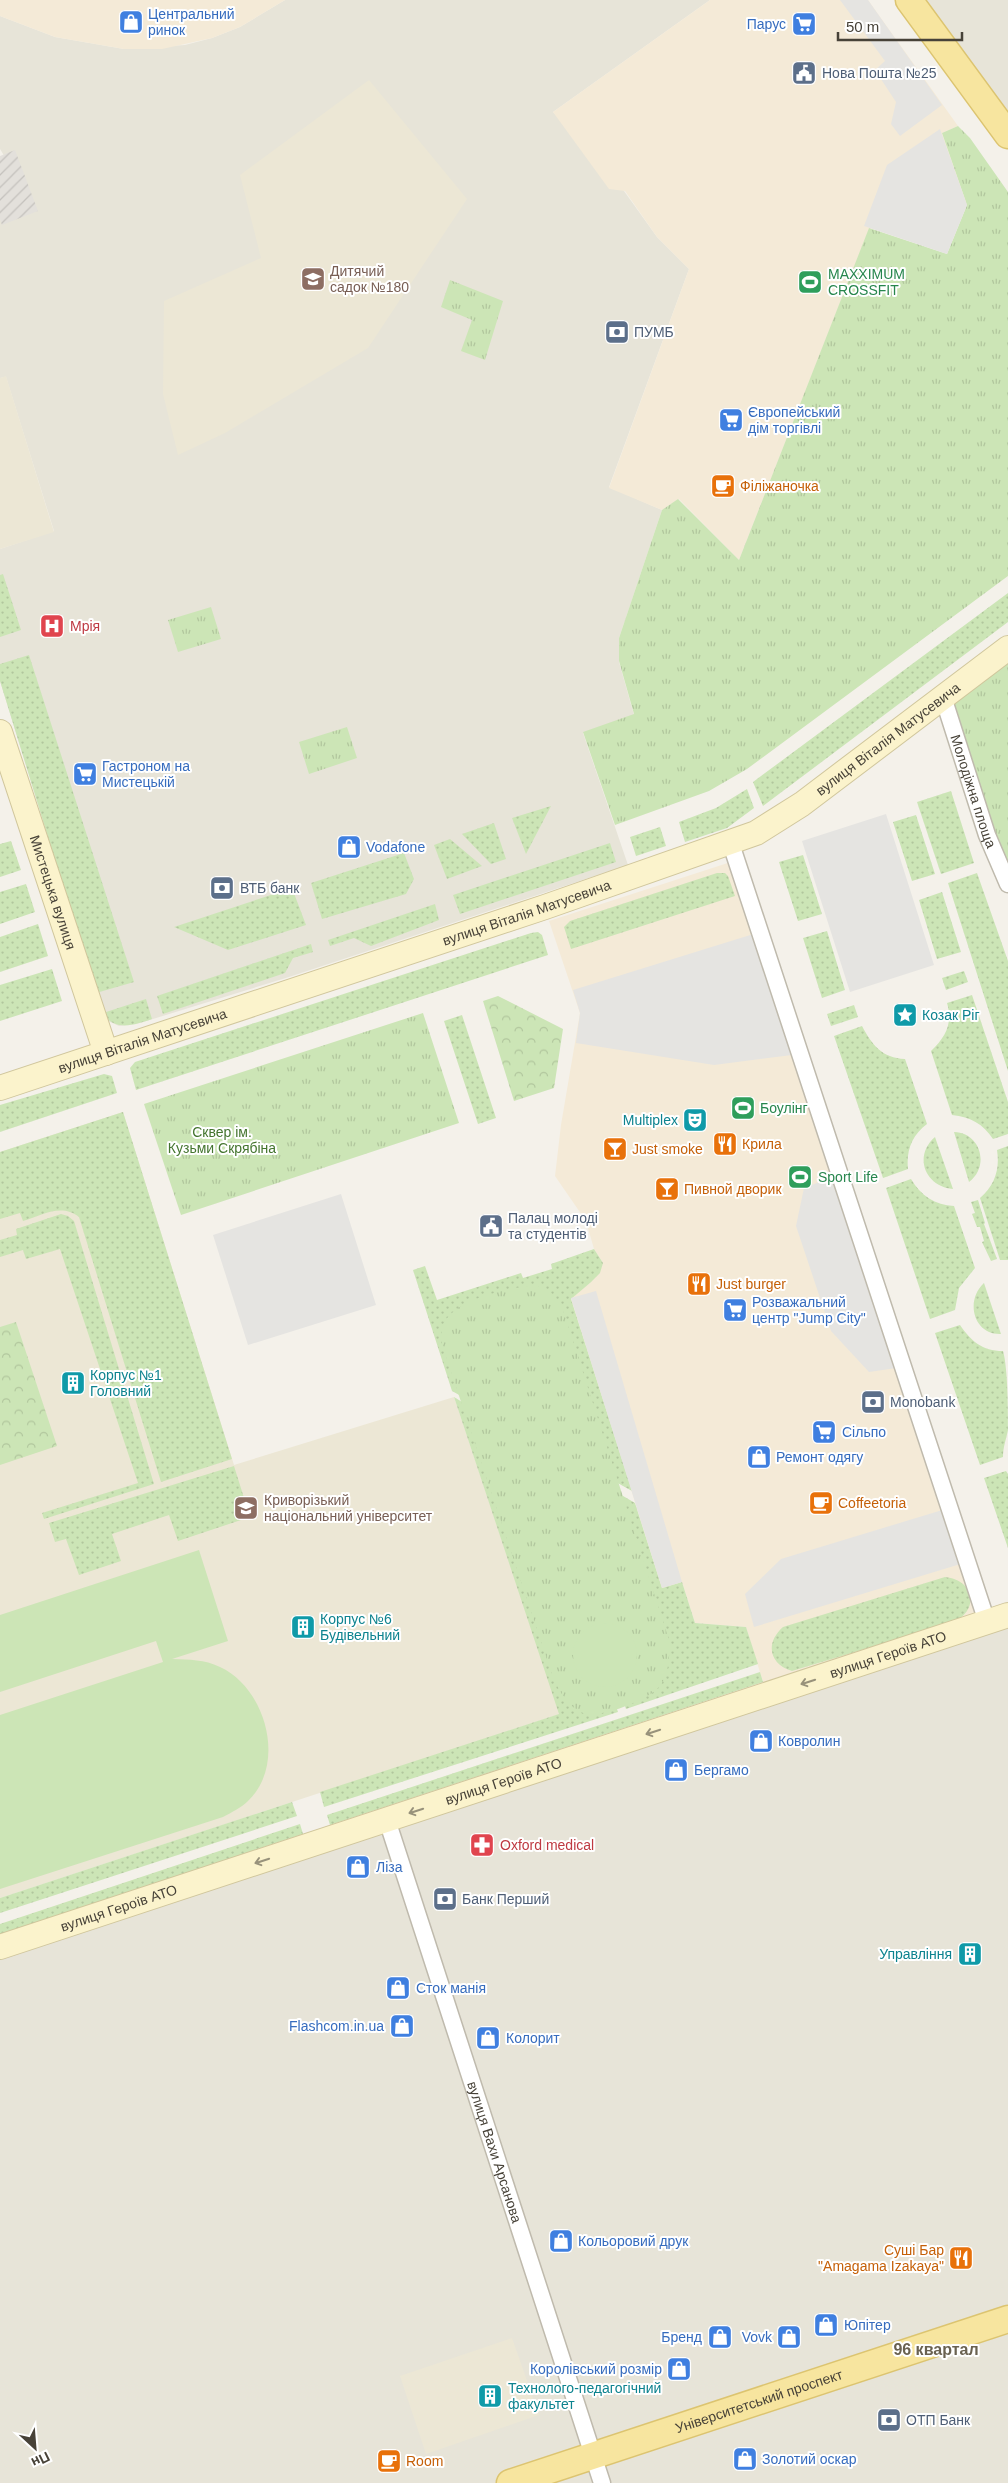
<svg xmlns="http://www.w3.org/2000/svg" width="1008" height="2483" font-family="Helvetica,sans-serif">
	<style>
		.residential { fill: #e7e4d8 }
		.commercial { fill: #f4ead7 }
		.industrial { fill: url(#industrial-furrows) }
		.education { fill: #ece7d5 }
		.grass { fill: url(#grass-dots) }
		.forest { fill: url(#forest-crowns) }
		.park { fill: url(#park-tufts) }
		.pitch { fill: #cce5b6 }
		.parking { fill: #e5e4e1 }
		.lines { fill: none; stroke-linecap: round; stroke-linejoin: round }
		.street-casing { stroke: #bfbaad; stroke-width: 19 }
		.secondary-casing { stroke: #d0c69c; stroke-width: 26 }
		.primary-casing { stroke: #dcc470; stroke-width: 29 }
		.street { stroke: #fff; stroke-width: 16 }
		.secondary { stroke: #fbf3cc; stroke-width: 24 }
		.primary { stroke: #f7e59f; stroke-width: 26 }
		.oneway { stroke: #98927b }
		.labels { text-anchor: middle; stroke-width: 4; stroke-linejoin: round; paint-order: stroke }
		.shop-label { font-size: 14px; fill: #366cbe; stroke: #fff; text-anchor: start }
		.service-label { font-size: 14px; fill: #4e5e75; stroke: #fff; text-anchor: start }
		.education-label { font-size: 14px; fill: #785e54; stroke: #fff; text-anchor: start }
		.leisure-label { font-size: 14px; fill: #27864d; stroke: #fff; text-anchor: start }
		.food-label { font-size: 14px; fill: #c56008; stroke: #fff; text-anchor: start }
		.health-label { font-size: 14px; fill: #be3a42; stroke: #fff; text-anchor: start }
		.street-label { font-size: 14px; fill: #474238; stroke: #fff }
		.culture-label { font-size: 14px; fill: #0d838f; stroke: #fff; text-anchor: start }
		.park-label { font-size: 14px; fill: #44752f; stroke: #fff }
		.quarter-label { font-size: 16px; font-weight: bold; fill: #696150; stroke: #fff }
	</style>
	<defs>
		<pattern id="industrial-furrows" width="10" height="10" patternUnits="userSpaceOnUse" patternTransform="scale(1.25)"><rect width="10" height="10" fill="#e3e0db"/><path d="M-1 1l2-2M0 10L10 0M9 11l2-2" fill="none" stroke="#c4c1bd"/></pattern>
		<pattern id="grass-dots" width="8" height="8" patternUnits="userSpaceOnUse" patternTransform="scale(1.25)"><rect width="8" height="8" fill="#cce5b6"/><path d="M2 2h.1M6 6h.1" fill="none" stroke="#b1c69d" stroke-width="1.8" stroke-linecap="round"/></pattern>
		<pattern id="forest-crowns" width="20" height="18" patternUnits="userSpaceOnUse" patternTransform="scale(1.25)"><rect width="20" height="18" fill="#cce5b6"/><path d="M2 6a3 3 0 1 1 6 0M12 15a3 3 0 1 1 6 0" fill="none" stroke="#b1c69d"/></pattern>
		<pattern id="park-tufts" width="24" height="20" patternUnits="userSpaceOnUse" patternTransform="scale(1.25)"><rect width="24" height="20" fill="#cce5b6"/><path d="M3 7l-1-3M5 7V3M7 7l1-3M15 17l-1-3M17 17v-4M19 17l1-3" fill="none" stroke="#b1c69d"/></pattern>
	</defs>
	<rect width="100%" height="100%" fill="#f4f1ea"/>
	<path class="residential" d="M285,0H710L553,112L624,191L657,237L689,269L609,487L662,510L619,638V662L634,715L583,733L628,865L289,977L140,1023L119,1026L108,1021L101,1008L0,681V549L54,531L6,377L0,378V173L11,167L0,149V16L55,37L124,49L185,45L212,38L240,27Z
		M909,0H1008V135Z
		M1008,1615V2483H0V1947Z"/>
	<path class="commercial" d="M0,0H285L240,27L212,38L162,49H124L55,37L0,16Z
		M710,0H868L958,126L942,133L967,205L869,229L739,560L679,499L662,510L609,488L689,269L657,237L625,191L609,189L553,112Z
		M737,860L987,1622L767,1695L746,1627L695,1623L682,1582L662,1588L571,1298L590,1283L603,1263L594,1249L586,1221L555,1176L561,1125L580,1013L549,921Z"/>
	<path class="industrial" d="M15,150L38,211L2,225L0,219V156Z"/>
	<path class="education" d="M369,80L467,199L368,348L225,433L178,455L163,394L164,301L261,258L240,175Z
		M6,376L54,532L0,549V378Z
		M123,1112L234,1465L454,1397L560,1714L0,1898V1152Z
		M512,2338L539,2415L426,2454L400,2376Z"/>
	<path class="grass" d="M3,574L21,630L0,637V575Z
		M1008,593V622L763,806L753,782Z
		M29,655L134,982L96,993L0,681V664Z
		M747,789L754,808L727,828L685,842L679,822L716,808Z
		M951,791L974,863L941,874L917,802Z
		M551,806L526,854L512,818Z
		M916,815L935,874L912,881L893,822Z
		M494,823L506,859L491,864L462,834Z
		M660,827L666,846L636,856L630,837Z
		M450,839L482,866L447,879L434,845Z
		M11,841L21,870L0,877V844Z
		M610,843L616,862L460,914L453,895Z
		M404,853L414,879L406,894L322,919L311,883Z
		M803,855L822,914L798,921L779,862Z
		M717,873H725L728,876L735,896L571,949L564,927L570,921Z
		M977,873L1008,961V1071L948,883Z
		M26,884L35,912L0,924V892Z
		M292,888L306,925L228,950L174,927Z
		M942,892L961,952L937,959L919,900Z
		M435,904L439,920L371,946L354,938L330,946L328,940Z
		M38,924L48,956L0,972V937Z
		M827,931L845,990L822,998L803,938Z
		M538,932L542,935L548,955L136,1090L130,1068L135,1062L531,933Z
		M311,944L313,952L293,958L285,973L163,1014L157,996Z
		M52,969L62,1001L0,1021V985Z
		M964,971L968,982L946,990L942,978Z
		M972,995L1008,1102V1134L993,1139C983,1124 971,1117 952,1115L931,1051C946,1037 953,1023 947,1003Z
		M146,999L152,1019C135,1025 114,1032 103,1013Z
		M854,1005L858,1017L831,1026L827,1014Z
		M462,1015L496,1118L478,1124L444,1021Z
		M862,1026C872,1045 882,1058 905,1059L927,1124C912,1135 906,1151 908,1169L883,1178L834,1036Z
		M104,1074L112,1076L117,1093L0,1132V1105Z
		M123,1112L232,1459L161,1482L79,1217C61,1203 43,1215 23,1221L20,1213L0,1219V1152Z
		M954,1132C981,1133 990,1166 969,1182Z
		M935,1137L953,1189C925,1187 913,1156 935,1137Z
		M1008,1146V1260H1000L980,1198C995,1185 1000,1169 997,1150Z
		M911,1179C921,1196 935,1205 954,1206L975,1268L959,1288L955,1310L930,1319L886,1188Z
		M978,1200L985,1223L984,1224L997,1259L991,1261L982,1242L984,1241L980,1227H977L972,1214L975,1213L971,1202Z
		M61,1214L68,1216L74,1221L154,1484L44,1519L42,1513L138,1483L60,1249L26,1259L23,1250L0,1257V1240L17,1235L16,1229Z
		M594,1249L603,1263L600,1273L590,1283L571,1299L632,1491L452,1391L413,1270L425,1266L437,1300L521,1273L523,1278L552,1269L551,1264Z
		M984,1283L1001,1334C973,1335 965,1300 984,1283Z
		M960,1325C971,1341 982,1351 1003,1351C1008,1368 1008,1413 1008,1430C1006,1440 1003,1447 1003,1457L980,1465L935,1333Z
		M454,1397L475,1410L611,1691L618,1712L324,1807L320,1792L559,1714Z
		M234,1466L250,1517L178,1541L169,1515L112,1534L121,1561L79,1575L66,1539L55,1542L49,1523Z
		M1006,1471L1008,1474V1548L984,1478Z
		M618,1493L635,1503L662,1588L682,1582L695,1623L746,1627L758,1664L626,1709L619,1688Z
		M945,1577C974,1580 980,1609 954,1622L792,1671C769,1664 765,1643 783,1627Z
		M760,1672L763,1682L330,1825L327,1815Z
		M292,1802L297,1816L0,1913V1898Z
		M300,1824L303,1834L0,1935V1924Z"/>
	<path class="forest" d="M498,996L563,1029L554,1088L514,1101L483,1001Z
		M16,1322L57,1446L0,1465V1327Z"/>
	<path class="park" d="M958,126L970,138L1008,192V576L747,769L709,791L615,825L583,732L634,714L619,661V638L662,510L678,499L739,560L869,228L947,254L967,205L942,133Z
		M450,280L503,301L485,360L461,351L472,320L441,307Z
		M211,607L221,639L178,652L168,620Z
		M1008,648V884L943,697Z
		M347,727L357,758L309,774L299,742Z
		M423,1013L459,1123L181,1215L144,1104Z
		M536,1285L554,1295L563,1310L670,1643C669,1657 669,1676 659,1687C648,1700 596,1721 581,1712C567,1705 561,1693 554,1680L442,1345C442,1339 441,1331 443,1325C454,1298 510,1288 536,1285Z"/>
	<path class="pitch" d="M199,1550L228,1641L172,1659C190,1660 204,1659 220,1667C266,1688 287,1764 248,1801C241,1808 232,1812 223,1817L0,1889V1715L163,1662L156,1641L0,1692V1615Z
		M573 1655a32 32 0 1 1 64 0a32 32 0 1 1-64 0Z"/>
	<path class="parking" d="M840,0H868L942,105L900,136L891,124L896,102L875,70L885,61Z
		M940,129L967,205L947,254L864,226L887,165Z
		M886,814L934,965L850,992L802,841Z
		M760,932L800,1054L714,1065L576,1043L580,1013L573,990Z
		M840,1174L903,1367L869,1372L831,1331L796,1226L804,1188Z
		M341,1194L376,1305L248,1345L213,1235Z
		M596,1291L682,1582L662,1588L571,1298Z
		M949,1508L967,1562L754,1627L745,1594L781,1559Z"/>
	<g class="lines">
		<defs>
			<g id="street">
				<path id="s1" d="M943,697L987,835L1008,884"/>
				<path d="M731,844L987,1622"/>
				<path id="s2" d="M387,1820L602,2483"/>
			</g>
			<g id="secondary">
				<path id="s3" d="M0,732L106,1053"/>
				<path id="s4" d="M0,1088L545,907L756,833L802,804L1008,648"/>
				<path id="s5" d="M0,1947L1008,1615"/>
			</g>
			<g id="primary">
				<path d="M909,0L1008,135"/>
				<path id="s6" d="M510,2483L1008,2319"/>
			</g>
		</defs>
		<use href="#street" class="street-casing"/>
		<use href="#secondary" class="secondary-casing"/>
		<use href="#primary" class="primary-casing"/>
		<use href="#street" class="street"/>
		<use href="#secondary" class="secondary"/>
		<use href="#primary" class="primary"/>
	</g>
	<defs><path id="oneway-shaft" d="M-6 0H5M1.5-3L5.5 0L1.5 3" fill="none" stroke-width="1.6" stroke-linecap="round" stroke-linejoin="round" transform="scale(1.25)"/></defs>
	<g class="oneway">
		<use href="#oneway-shaft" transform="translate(808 1682) rotate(162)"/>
		<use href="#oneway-shaft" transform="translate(653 1732) rotate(162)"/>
		<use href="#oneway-shaft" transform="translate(416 1811) rotate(162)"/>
		<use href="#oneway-shaft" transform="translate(262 1861) rotate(162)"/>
	</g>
	<defs>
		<symbol id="shop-square" viewBox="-11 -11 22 22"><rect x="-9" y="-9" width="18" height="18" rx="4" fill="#3f7fe0" stroke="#fff"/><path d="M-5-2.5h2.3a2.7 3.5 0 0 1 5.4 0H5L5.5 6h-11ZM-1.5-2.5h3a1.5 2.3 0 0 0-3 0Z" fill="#fff"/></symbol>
		<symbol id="supermarket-square" viewBox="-11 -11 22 22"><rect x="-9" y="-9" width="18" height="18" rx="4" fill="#3f7fe0" stroke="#fff"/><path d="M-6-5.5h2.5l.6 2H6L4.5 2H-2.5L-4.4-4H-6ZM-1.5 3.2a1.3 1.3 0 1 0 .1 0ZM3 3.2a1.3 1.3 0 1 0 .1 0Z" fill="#fff"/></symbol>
		<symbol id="civic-square" viewBox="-11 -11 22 22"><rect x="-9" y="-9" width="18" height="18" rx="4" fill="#5c6f8a" stroke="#fff"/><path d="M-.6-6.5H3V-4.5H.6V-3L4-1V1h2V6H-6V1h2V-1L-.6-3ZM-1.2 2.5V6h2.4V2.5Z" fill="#fff"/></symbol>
		<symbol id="school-square" viewBox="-11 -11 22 22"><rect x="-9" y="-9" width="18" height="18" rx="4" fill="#8d6e63" stroke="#fff"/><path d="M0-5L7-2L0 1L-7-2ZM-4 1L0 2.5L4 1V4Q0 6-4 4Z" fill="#fff"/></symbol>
		<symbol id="stadium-square" viewBox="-11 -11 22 22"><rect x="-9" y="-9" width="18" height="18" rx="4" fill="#2e9e5b" stroke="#fff"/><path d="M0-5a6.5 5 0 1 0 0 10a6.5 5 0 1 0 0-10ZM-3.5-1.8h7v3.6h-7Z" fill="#fff"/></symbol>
		<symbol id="bank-square" viewBox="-11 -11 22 22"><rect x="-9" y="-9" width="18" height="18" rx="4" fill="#5c6f8a" stroke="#fff"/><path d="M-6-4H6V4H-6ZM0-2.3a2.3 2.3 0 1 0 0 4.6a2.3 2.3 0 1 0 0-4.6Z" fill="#fff"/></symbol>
		<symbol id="cafe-square" viewBox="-11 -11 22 22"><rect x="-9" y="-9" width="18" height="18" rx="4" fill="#e8710a" stroke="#fff"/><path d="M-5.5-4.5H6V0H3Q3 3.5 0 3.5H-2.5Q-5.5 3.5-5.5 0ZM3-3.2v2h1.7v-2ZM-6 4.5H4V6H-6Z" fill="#fff"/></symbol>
		<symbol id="hospital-square" viewBox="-11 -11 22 22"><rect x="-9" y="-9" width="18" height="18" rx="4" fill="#e0444e" stroke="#fff"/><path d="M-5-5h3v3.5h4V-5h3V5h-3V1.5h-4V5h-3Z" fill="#fff"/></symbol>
		<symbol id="sight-square" viewBox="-11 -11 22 22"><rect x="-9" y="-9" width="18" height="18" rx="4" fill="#0f9aa8" stroke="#fff"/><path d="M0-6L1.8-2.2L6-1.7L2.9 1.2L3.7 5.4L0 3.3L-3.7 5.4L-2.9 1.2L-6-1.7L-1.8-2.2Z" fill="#fff"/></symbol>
		<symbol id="theatre-square" viewBox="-11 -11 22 22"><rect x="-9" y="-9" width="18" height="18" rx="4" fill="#0f9aa8" stroke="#fff"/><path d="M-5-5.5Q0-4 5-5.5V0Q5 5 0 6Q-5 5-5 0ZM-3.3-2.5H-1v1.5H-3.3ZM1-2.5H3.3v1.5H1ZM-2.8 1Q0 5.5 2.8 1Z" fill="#fff"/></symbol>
		<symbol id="restaurant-square" viewBox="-11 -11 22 22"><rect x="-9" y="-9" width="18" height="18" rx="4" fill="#e8710a" stroke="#fff"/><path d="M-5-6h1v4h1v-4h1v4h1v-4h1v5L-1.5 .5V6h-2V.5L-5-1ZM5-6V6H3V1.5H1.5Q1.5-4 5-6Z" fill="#fff"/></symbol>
		<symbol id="bar-square" viewBox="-11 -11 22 22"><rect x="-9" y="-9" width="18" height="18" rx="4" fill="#e8710a" stroke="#fff"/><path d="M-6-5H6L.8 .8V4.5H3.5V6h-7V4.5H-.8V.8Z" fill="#fff"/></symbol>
		<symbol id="building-square" viewBox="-11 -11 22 22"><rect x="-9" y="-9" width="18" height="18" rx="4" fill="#0f9aa8" stroke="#fff"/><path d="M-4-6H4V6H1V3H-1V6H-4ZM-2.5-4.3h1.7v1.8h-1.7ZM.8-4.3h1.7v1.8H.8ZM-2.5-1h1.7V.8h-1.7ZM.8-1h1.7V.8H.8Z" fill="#fff"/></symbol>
		<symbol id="university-square" viewBox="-11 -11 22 22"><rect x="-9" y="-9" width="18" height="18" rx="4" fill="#8d6e63" stroke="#fff"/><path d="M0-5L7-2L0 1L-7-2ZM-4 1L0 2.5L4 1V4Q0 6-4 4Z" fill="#fff"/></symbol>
		<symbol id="pharmacy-square" viewBox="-11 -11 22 22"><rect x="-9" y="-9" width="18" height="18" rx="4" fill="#e0444e" stroke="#fff"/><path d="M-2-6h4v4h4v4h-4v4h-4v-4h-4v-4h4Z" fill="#fff"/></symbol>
	</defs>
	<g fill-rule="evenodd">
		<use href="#shop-square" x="117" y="8" width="28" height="28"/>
		<use href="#supermarket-square" x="790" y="10" width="28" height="28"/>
		<use href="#civic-square" x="790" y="59" width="28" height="28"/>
		<use href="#school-square" x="299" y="265" width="28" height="28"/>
		<use href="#stadium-square" x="796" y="268" width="28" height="28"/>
		<use href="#bank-square" x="603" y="318" width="28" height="28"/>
		<use href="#supermarket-square" x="717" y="406" width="28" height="28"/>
		<use href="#cafe-square" x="709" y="472" width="28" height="28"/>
		<use href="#hospital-square" x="38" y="612" width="28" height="28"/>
		<use href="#supermarket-square" x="71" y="760" width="28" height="28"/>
		<use href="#shop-square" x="335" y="833" width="28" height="28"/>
		<use href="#bank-square" x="208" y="874" width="28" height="28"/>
		<use href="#sight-square" x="891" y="1001" width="28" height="28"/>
		<use href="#stadium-square" x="729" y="1094" width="28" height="28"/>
		<use href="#theatre-square" x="681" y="1106" width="28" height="28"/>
		<use href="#restaurant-square" x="711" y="1130" width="28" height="28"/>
		<use href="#bar-square" x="601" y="1135" width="28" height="28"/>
		<use href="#stadium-square" x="786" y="1163" width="28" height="28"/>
		<use href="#bar-square" x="653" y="1175" width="28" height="28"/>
		<use href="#civic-square" x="477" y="1212" width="28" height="28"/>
		<use href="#restaurant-square" x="685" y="1270" width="28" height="28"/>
		<use href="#supermarket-square" x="721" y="1296" width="28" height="28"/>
		<use href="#building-square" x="59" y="1369" width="28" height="28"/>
		<use href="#bank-square" x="859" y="1388" width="28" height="28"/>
		<use href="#supermarket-square" x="810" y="1418" width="28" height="28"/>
		<use href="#shop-square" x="745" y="1443" width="28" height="28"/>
		<use href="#cafe-square" x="807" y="1489" width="28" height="28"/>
		<use href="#university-square" x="232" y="1494" width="28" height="28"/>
		<use href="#building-square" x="289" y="1613" width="28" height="28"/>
		<use href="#shop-square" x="747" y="1727" width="28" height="28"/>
		<use href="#shop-square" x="662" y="1756" width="28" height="28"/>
		<use href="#pharmacy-square" x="468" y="1831" width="28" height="28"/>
		<use href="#shop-square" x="344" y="1853" width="28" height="28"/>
		<use href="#bank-square" x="431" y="1885" width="28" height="28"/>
		<use href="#building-square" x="956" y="1940" width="28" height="28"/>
		<use href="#shop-square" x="384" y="1974" width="28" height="28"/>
		<use href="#shop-square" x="388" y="2012" width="28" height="28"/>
		<use href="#shop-square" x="474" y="2024" width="28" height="28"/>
		<use href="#shop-square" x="547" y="2227" width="28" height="28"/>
		<use href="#restaurant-square" x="947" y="2244" width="28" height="28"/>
		<use href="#shop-square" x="812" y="2311" width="28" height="28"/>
		<use href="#shop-square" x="706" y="2323" width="28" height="28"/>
		<use href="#shop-square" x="775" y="2323" width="28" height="28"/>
		<use href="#shop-square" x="665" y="2355" width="28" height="28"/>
		<use href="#building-square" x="476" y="2382" width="28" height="28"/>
		<use href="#bank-square" x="875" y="2406" width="28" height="28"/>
		<use href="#shop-square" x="731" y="2445" width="28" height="28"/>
		<use href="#cafe-square" x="375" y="2447" width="28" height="28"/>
	</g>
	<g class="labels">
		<g class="shop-label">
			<text x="148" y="19">Центральний<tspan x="148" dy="16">ринок</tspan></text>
			<text x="786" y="29" text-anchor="end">Парус</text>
			<text x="748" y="417">Європейський<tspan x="748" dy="16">дім торгівлі</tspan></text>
			<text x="102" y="771">Гастроном на<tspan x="102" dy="16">Мистецькій</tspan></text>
			<text x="366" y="852">Vodafone</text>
			<text x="752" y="1307">Розважальний<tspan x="752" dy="16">центр "Jump City"</tspan></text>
			<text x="842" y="1437">Сільпо</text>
			<text x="776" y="1462">Ремонт одягу</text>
			<text x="778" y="1746">Ковролин</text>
			<text x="694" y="1775">Бергамо</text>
			<text x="376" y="1872">Ліза</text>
			<text x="416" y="1993">Сток манія</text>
			<text x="384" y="2031" text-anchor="end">Flashcom.in.ua</text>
			<text x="506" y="2043">Колорит</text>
			<text x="578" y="2246">Кольоровий друк</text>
			<text x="844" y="2330">Юпітер</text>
			<text x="702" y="2342" text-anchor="end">Бренд</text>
			<text x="772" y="2342" text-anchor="end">Vovk</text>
			<text x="662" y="2374" text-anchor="end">Королівський розмір</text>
			<text x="762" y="2464">Золотий оскар</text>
		</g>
		<g class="service-label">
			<text x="822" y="78">Нова Пошта №25</text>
			<text x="634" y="337">ПУМБ</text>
			<text x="240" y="893">ВТБ банк</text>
			<text x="508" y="1223">Палац молоді<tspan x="508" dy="16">та студентів</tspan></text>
			<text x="890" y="1407">Monobank</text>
			<text x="462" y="1904">Банк Перший</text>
			<text x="906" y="2425">ОТП Банк</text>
		</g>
		<g class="education-label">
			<text x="330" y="276">Дитячий<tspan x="330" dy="16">садок №180</tspan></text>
			<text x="264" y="1505">Криворізький<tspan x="264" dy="16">національний університет</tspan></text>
		</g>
		<g class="leisure-label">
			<text x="828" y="279">MAXXIMUM<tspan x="828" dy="16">CROSSFIT</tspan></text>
			<text x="760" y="1113">Боулінг</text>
			<text x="818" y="1182">Sport Life</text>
		</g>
		<g class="food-label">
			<text x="740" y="491">Філіжаночка</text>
			<text x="742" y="1149">Крила</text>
			<text x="632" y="1154">Just smoke</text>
			<text x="684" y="1194">Пивной дворик</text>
			<text x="716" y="1289">Just burger</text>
			<text x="838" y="1508">Coffeetoria</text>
			<text x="944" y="2255" text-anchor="end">Суші Бар<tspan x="944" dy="16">"Amagama Izakaya"</tspan></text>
			<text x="406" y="2466">Room</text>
		</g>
		<g class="health-label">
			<text x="70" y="631">Мрія</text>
			<text x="500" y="1850">Oxford medical</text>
		</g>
		<g class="street-label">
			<text dy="5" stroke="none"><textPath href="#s4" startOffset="960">вулиця Віталія Матусевича</textPath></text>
			<text dy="5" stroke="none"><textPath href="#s1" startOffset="99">Молодіжна площа</textPath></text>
			<text dy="5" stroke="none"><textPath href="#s3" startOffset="169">Мистецька вулиця</textPath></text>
			<text dy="5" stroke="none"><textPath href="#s4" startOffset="555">вулиця Віталія Матусевича</textPath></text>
			<text dy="5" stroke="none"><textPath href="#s4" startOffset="150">вулиця Віталія Матусевича</textPath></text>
			<text dy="5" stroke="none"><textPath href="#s5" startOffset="935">вулиця Героїв АТО</textPath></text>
			<text dy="5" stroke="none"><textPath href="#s5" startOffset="530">вулиця Героїв АТО</textPath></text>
			<text dy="5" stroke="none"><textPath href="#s5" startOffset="125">вулиця Героїв АТО</textPath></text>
			<text dy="5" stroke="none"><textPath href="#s2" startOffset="349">вулиця Вахи Арсанова</textPath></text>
			<text dy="5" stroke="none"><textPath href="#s6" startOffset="262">Університетський проспект</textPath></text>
		</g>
		<g class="culture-label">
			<text x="922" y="1020">Козак Ріг</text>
			<text x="678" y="1125" text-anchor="end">Multiplex</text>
			<text x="90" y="1380">Корпус №1<tspan x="90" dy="16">Головний</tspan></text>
			<text x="320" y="1624">Корпус №6<tspan x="320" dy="16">Будівельний</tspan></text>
			<text x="952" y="1959" text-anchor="end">Управління</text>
			<text x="508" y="2393">Технолого-педагогічний<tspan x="508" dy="16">факультет</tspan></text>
		</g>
		<g class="park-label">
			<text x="222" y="1137">Сквер ім.<tspan x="222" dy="16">Кузьми Скрябіна</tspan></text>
		</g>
		<g class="quarter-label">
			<text x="936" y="2355">96 квартал</text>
		</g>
	</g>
	<g transform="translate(35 2448) rotate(154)" stroke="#ffffff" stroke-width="4" paint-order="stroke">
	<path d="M0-4L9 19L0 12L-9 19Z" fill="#474238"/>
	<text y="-8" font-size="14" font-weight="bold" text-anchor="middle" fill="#474238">Пн</text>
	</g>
	<path d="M838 32v8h124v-8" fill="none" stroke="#474238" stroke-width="2.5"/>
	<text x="846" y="32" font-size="15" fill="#474238" stroke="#ffffff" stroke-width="4" paint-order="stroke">50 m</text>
</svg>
